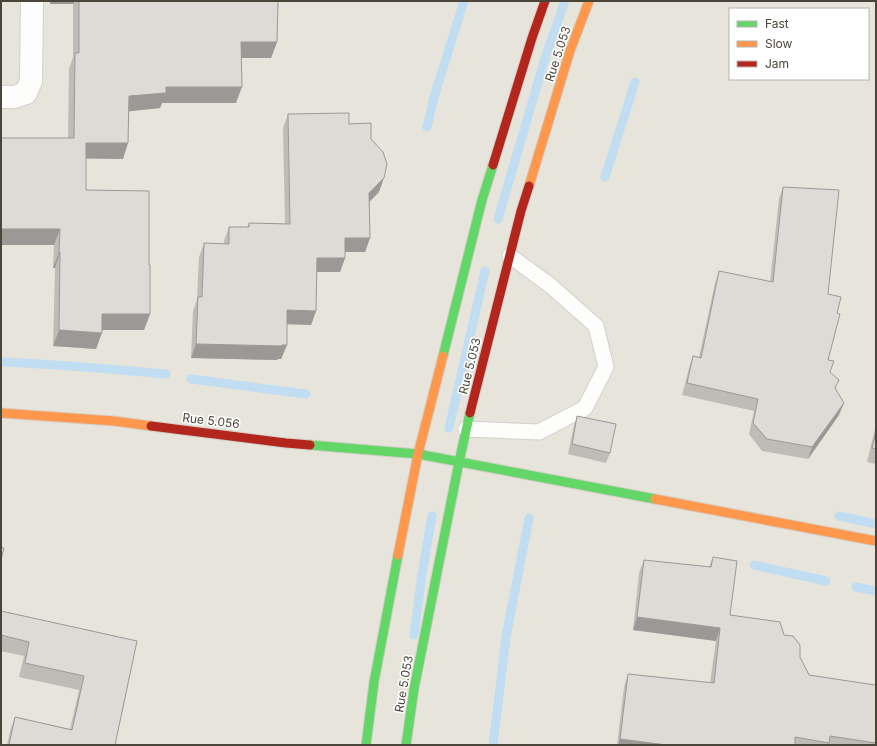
<svg xmlns="http://www.w3.org/2000/svg" width="877" height="746" font-family="Inter,sans-serif">
	<style>
		.residential { fill: #e7e4dc; fill-rule: evenodd }
		.lines { fill: none; stroke-linecap: round; stroke-linejoin: round }
		.stream { stroke: #c0ddf1; stroke-width: 9 }
		.lane-casing { stroke: #d2d0cb; stroke-width: 17 }
		.street-casing { stroke: #d2d0cb; stroke-width: 24 }
		.fast-casing { stroke: #d3cfc5; stroke-width: 11 }
		.slow-casing { stroke: #d3cfc5; stroke-width: 11 }
		.jam-casing { stroke: #d3cfc5; stroke-width: 11 }
		.lane { stroke: #fdfdfc; stroke-width: 15 }
		.street { stroke: #fdfdfc; stroke-width: 22 }
		.fast { stroke: #63d668; stroke-width: 9 }
		.slow { stroke: #ff974d; stroke-width: 9 }
		.jam { stroke: #b3261e; stroke-width: 9 }
		.wall { fill: #bfbcb8 }
		.shaded-wall { fill: #9b9996 }
		.building { fill: #dedbd6; stroke: #9b9996 }
		.labels { text-anchor: middle; stroke-width: 3; stroke-linejoin: round; paint-order: stroke }
		.street-label { font-size: 12px; fill: #4b4439; stroke: #fff }
	</style>
	<rect width="100%" height="100%" fill="#f4f2ee"/>
	<path class="residential" d="M1,1H876V745H1ZM730,9H868V79H730Z"/>
	<g class="lines">
		<path class="stream" d="M427,127L434,97L464,1
			M605,177L635,82
			M498,219L545,58L565,1
			M1,362C56,364 111,369 166,374
			M191,379L306,394
			M449,428L485,271
			M839,516L876,524
			M754,565L826,581
			M856,587L876,591
			M414,635L422,574L432,516
			M493,745L506,637L529,518"/>
		<defs>
			<path id="lane" d="M466,429L539,432L585,408L606,367L596,326L551,286L510,256"/>
			<path id="street" d="M1,97H14L26,93L31,81L32,1"/>
			<path id="fast" d="M443,356L482,200L493,165
				M310,445L418,454L655,499
				M366,745L374,682L398,555
				M406,745L414,689L459,462L470,413"/>
			<path id="slow" d="M529,186L570,51L589,1
				M1,413L114,421L151,426
				M655,499L876,541
				M398,555L418,454L443,356"/>
			<path id="jam" d="M493,165L532,38L545,1
				M470,413L521,211L529,186
				M151,426L286,443L310,445"/>
		</defs>
		<use href="#lane" class="lane-casing"/>
		<use href="#street" class="street-casing"/>
		<use href="#fast" class="fast-casing"/>
		<use href="#slow" class="slow-casing"/>
		<use href="#jam" class="jam-casing"/>
		<use href="#lane" class="lane"/>
		<use href="#street" class="street"/>
		<use href="#fast" class="fast"/>
		<use href="#slow" class="slow"/>
		<use href="#jam" class="jam"/>
	</g>
	<path class="wall" d="M50,1H278L277,42L271,58H241L236,103H162L160,108L129,111L123,159H86V190L149,265L150,314L144,330H102L96,349L53,346L55,268H53L54,245H1V138H68L69,69L73,57V4H50Z
		M288,114L349,124L371,139L379,192L369,202L370,238L365,252H345V258L340,272H317L316,311L311,325L287,324V345L281,359H278L277,360L191,358L193,311L197,299L199,257L204,243L224,244V241L229,227H247L249,223L285,224L283,128Z
		M783,187L828,294L837,313L828,360L830,372L836,388L839,415L808,459L762,451L749,434L754,411L682,395L689,368L693,356L699,357L715,283L719,271L770,282L779,199Z
		M577,416L610,453L606,463L568,454L574,426Z
		M876,424V464L867,462Z
		M713,557L730,615L784,635L800,657L809,675L874,685L876,682V745H617L624,687L628,674L710,683L716,641L633,630L639,573L644,560L709,567Z
		M1,611L137,641L115,745H7L10,731L15,717L70,729L79,690L19,677L24,656L1,651Z"/>
	<path class="shaded-wall" d="M51,1H75L73,4H50Z
		M241,42H277L271,58H235Z
		M166,87H242L236,103H162L160,108L123,112L129,96Z
		M86,143H128L123,159L80,158Z
		M384,178L379,192L364,207L369,193Z
		M1,229H60L54,245H1Z
		M345,238H370L365,252H340Z
		M59,252H60L55,268H53Z
		M317,258H345L340,272H312Z
		M287,310L316,311L311,325L282,324Z
		M102,314H150L144,330H96Z
		M59,330L102,333L96,349L53,346Z
		M196,344L282,345H287L281,359H278L277,360L191,358Z
		M844,403L839,415L808,459L812,447Z
		M637,617L720,628L716,641L633,630Z
		M620,739L667,745H618Z"/>
	<path class="building" d="M79,1H278L277,42H241L242,87H166V93L129,96L128,143H86V190L149,191V265H150V314H102V333L59,330L60,252H59L60,229H1V138H74L75,53H79Z
		M349,113V124L371,123V139L383,152L387,164L384,178L369,193L370,238H345V258H317L316,311L287,310V345H282V346L196,344L198,297H202L204,243L229,244V227H249V223L290,224L288,114Z
		M783,187L839,190L828,294L841,297L837,313L840,314L828,360L834,361L830,372L839,380L835,388L844,403L812,447L767,439L753,423L758,399L687,383L693,356L701,358L719,271L773,282Z
		M577,416L616,424L610,453L572,444Z
		M876,432V449L872,448Z
		M1,547L4,548L1,560Z
		M713,557L737,561L730,615L780,622L784,635L793,636L800,645V657L809,675L875,685L876,682V743L830,736L829,743L795,737V745H667L620,739L628,674L714,683L720,628L637,617L644,560L711,567Z
		M1,611L137,641L115,745H9L15,717L72,730L84,676L25,663L29,642L1,635Z"/>
	<g class="labels">
		<g class="street-label">
			<text transform="translate(558 54) rotate(-72)" y="4">Rue 5.053</text>
			<text transform="translate(470 366) rotate(-76)" y="4">Rue 5.053</text>
			<text transform="translate(211 421) rotate(7)" y="4">Rue 5.056</text>
			<text transform="translate(404 684) rotate(-80)" y="4">Rue 5.053</text>
		</g>
	</g>
	<rect width="877" height="746" fill="none" stroke="#4b4439" stroke-width="4"/>
	<rect x="729" y="8" width="140" height="72" fill="#ffffff" stroke="#b7b4b0"/>
	<rect x="737" y="21" width="20" height="6" fill="#63d668" stroke="#b7b4b0"/>
	<text x="765" y="28" font-size="12" fill="#4b4439">Fast</text>
	<rect x="737" y="41" width="20" height="6" fill="#ff974d" stroke="#b7b4b0"/>
	<text x="765" y="48" font-size="12" fill="#4b4439">Slow</text>
	<rect x="737" y="61" width="20" height="6" fill="#b3261e" stroke="#b7b4b0"/>
	<text x="765" y="68" font-size="12" fill="#4b4439">Jam</text>
</svg>
